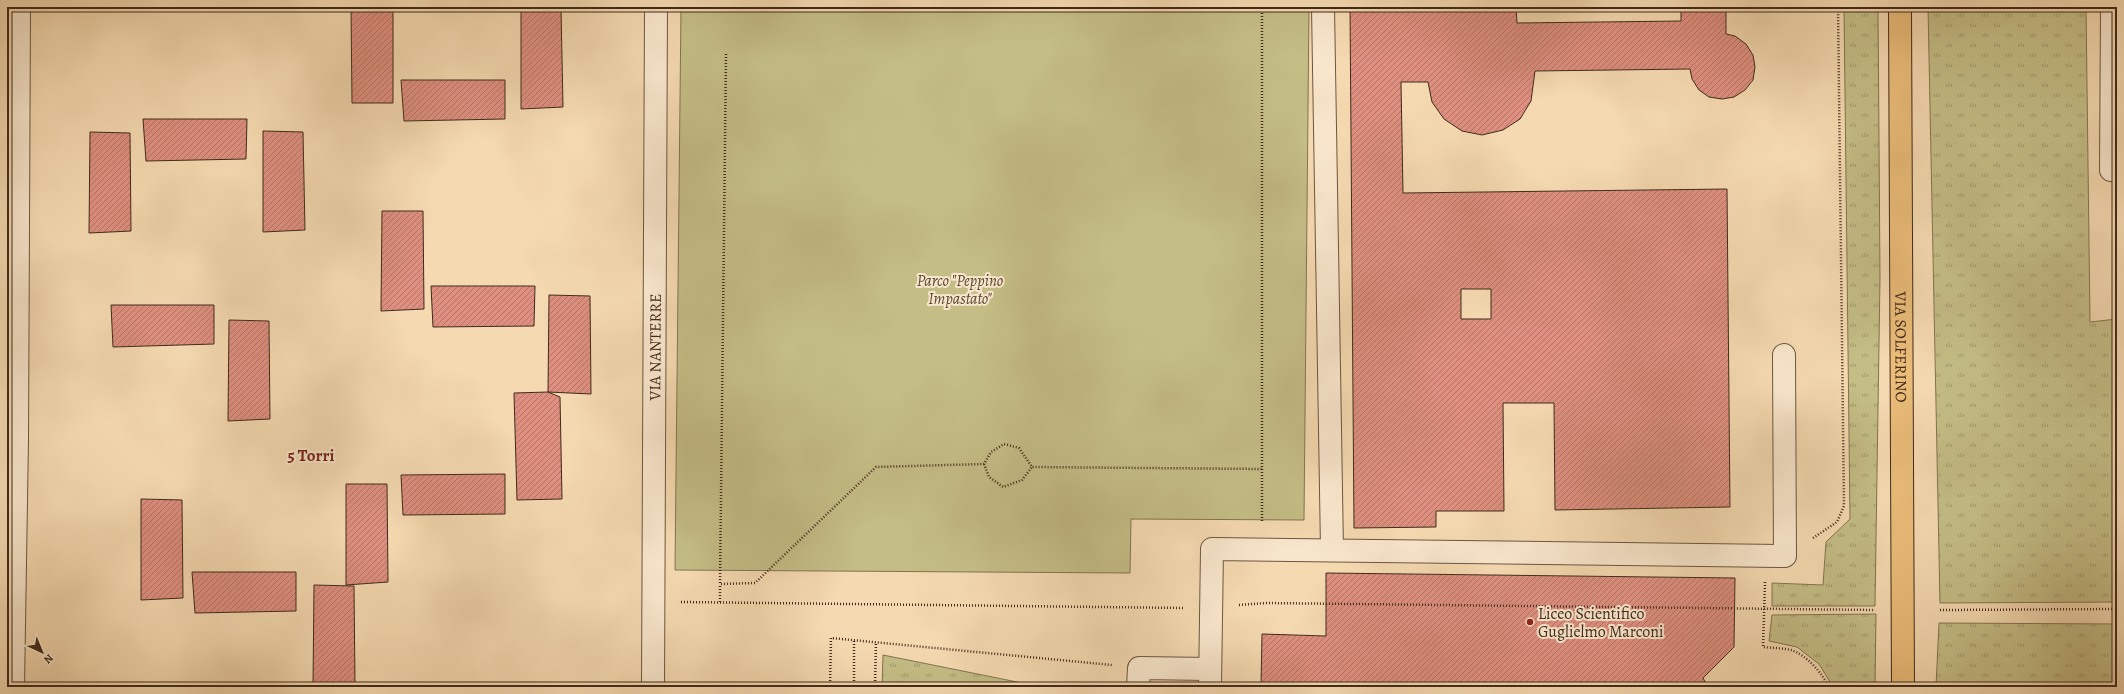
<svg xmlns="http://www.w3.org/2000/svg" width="2124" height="694" font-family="Alegreya,serif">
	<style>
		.grass { fill: url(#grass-tufts); stroke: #827451 }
		.green { fill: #c4bd86; stroke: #827451 }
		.building { fill: url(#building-hatch); stroke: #402a1c; fill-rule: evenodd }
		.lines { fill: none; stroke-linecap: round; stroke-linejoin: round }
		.minor-casing { stroke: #6d5641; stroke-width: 24 }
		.major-casing { stroke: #402a1c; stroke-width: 24 }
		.path { stroke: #402a1c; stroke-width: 2.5; stroke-dasharray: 1 2; stroke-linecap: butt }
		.minor { stroke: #f8e6cc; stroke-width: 22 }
		.major { stroke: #eabc78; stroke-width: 22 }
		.poi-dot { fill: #8f2418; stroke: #f8e6cc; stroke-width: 1.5 }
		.labels { text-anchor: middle; stroke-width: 4; stroke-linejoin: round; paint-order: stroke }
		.park-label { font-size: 16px; font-style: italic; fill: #5a4731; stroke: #f8e6cc }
		.street-label { font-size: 16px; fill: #402a1c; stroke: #f8e6cc }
		.poi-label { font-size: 16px; fill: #402a1c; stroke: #f8e6cc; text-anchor: start }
		.neighbourhood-label { font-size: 17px; font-weight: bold; fill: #7a1f14; stroke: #f8e6cc }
	</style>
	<defs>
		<pattern id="grass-tufts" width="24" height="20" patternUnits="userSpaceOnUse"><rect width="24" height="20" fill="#c4bd86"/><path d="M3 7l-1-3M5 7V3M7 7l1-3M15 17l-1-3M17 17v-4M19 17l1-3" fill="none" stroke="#a19a6d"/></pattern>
		<pattern id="building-hatch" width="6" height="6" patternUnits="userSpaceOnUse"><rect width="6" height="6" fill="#de8f7f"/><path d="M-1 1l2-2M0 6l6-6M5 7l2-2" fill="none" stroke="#b57567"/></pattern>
	</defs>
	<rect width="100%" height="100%" fill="#f5d9b0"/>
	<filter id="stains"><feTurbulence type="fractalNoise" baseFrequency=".005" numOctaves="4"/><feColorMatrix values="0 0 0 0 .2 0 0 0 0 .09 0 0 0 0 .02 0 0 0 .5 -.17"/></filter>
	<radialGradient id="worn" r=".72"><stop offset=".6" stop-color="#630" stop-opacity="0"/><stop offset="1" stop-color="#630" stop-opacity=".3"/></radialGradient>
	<path class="grass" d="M1844,7H1878L1880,278L1875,606H1772V583L1823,585L1826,542L1850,519Z
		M1928,7H2086L2090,322L2117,319V602L1940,603Z
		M1876,614L1875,687H1833L1819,664L1797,647L1769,641L1772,615Z
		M1939,623L2117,624V687H1936Z
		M883,655L1042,687H882Z"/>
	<path class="green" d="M681,7H1309L1304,520L1131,519L1130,573L675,570Z"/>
	<path class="building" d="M351,7H393V103H352Z
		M1350,7H1516L1517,23L1681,21V7H1726V34L1735,36L1746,44L1753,55L1755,67L1753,80L1745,90L1734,97L1722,99L1709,97L1699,90L1692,79L1690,69L1535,71L1531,101L1520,119L1503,130L1482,135L1462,131L1444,119L1432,102L1428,82H1401L1403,193L1727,189L1730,507L1555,510L1554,403H1503L1504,511H1436V527L1354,528ZM1461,289H1491V319H1461Z
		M521,8L561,9L563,107L521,109Z
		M401,80H505V119L404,121Z
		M143,119H247L246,159L146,161Z
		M263,131L303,132L305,230L263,232Z
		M90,132L130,133L131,231L89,233Z
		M382,211H423L424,309L381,311Z
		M431,286H535L534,326L433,327Z
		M549,295L590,296L591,394L548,392Z
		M111,305H214V344L113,347Z
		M229,320L269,321L270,419L228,421Z
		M548,392L560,397L562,499L517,500L514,393Z
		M505,474V514L403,515L401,475Z
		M346,484H387L388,582L346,585Z
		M141,499L182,500L183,598L141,600Z
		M192,572H296V611L195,613Z
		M1326,573L1735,578L1734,647L1703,678L1708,687H1261L1262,634L1326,636Z
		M314,585L354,586L355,684L313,686Z"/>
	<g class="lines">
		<defs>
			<g id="minor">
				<path d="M1323,7L1332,550"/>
				<path d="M2112,7L2111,170H2117"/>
				<path d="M13,687L17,440L19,7"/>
				<path id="s1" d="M653,687L656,7"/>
				<path d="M1138,687L1139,668L1210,669"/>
				<path d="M1210,687L1212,549L1785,556L1784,355"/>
			</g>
			<g id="major">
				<path id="s2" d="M1900,7L1903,687"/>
			</g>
		</defs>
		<use href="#minor" class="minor-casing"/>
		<use href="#major" class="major-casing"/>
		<path class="path" d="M1262,7V522
			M726,54L720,584L755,583L876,467L984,464L991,452L1004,444L1019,448L1032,467L1262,469
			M984,464L989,477L1003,487L1022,480L1032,467
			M1813,538L1837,522L1844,506L1838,7
			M1765,582L1763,647C1772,648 1782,648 1791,650C1805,654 1824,674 1828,687
			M681,602L1184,608
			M720,602V584
			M1239,605L1266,603L1875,610
			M1940,610L2117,609
			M830,687L831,638L1112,665
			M854,687V640
			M875,687L876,642"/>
		<use href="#minor" class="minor"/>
		<use href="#major" class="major"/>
	</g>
	<circle class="poi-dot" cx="1530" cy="622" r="4"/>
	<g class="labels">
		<g class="park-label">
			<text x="960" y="286">Parco "Peppino<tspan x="960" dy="18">Impastato"</tspan></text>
		</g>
		<g class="street-label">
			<text dy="6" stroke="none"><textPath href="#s1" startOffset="340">VIA NANTERRE</textPath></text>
			<text dy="6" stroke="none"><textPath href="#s2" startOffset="340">VIA SOLFERINO</textPath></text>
		</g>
		<g class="poi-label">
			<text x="1538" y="619">Liceo Scientifico<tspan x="1538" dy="18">Guglielmo Marconi</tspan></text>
		</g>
		<g class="neighbourhood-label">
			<text x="311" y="461">5 Torri</text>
		</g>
	</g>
	<rect width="2124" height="694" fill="none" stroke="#f5d9b0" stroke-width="24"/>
	<rect x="8" y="8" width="2108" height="678" fill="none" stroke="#402a1c" stroke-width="2"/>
	<rect x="12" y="12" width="2100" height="670" fill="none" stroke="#402a1c"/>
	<g transform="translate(42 652) rotate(136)" stroke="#f8e6cc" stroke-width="3" paint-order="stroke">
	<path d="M0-3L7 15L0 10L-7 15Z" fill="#402a1c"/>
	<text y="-6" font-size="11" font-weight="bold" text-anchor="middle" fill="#402a1c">N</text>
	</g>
	<rect width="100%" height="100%" filter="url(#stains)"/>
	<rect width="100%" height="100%" fill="url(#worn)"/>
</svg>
